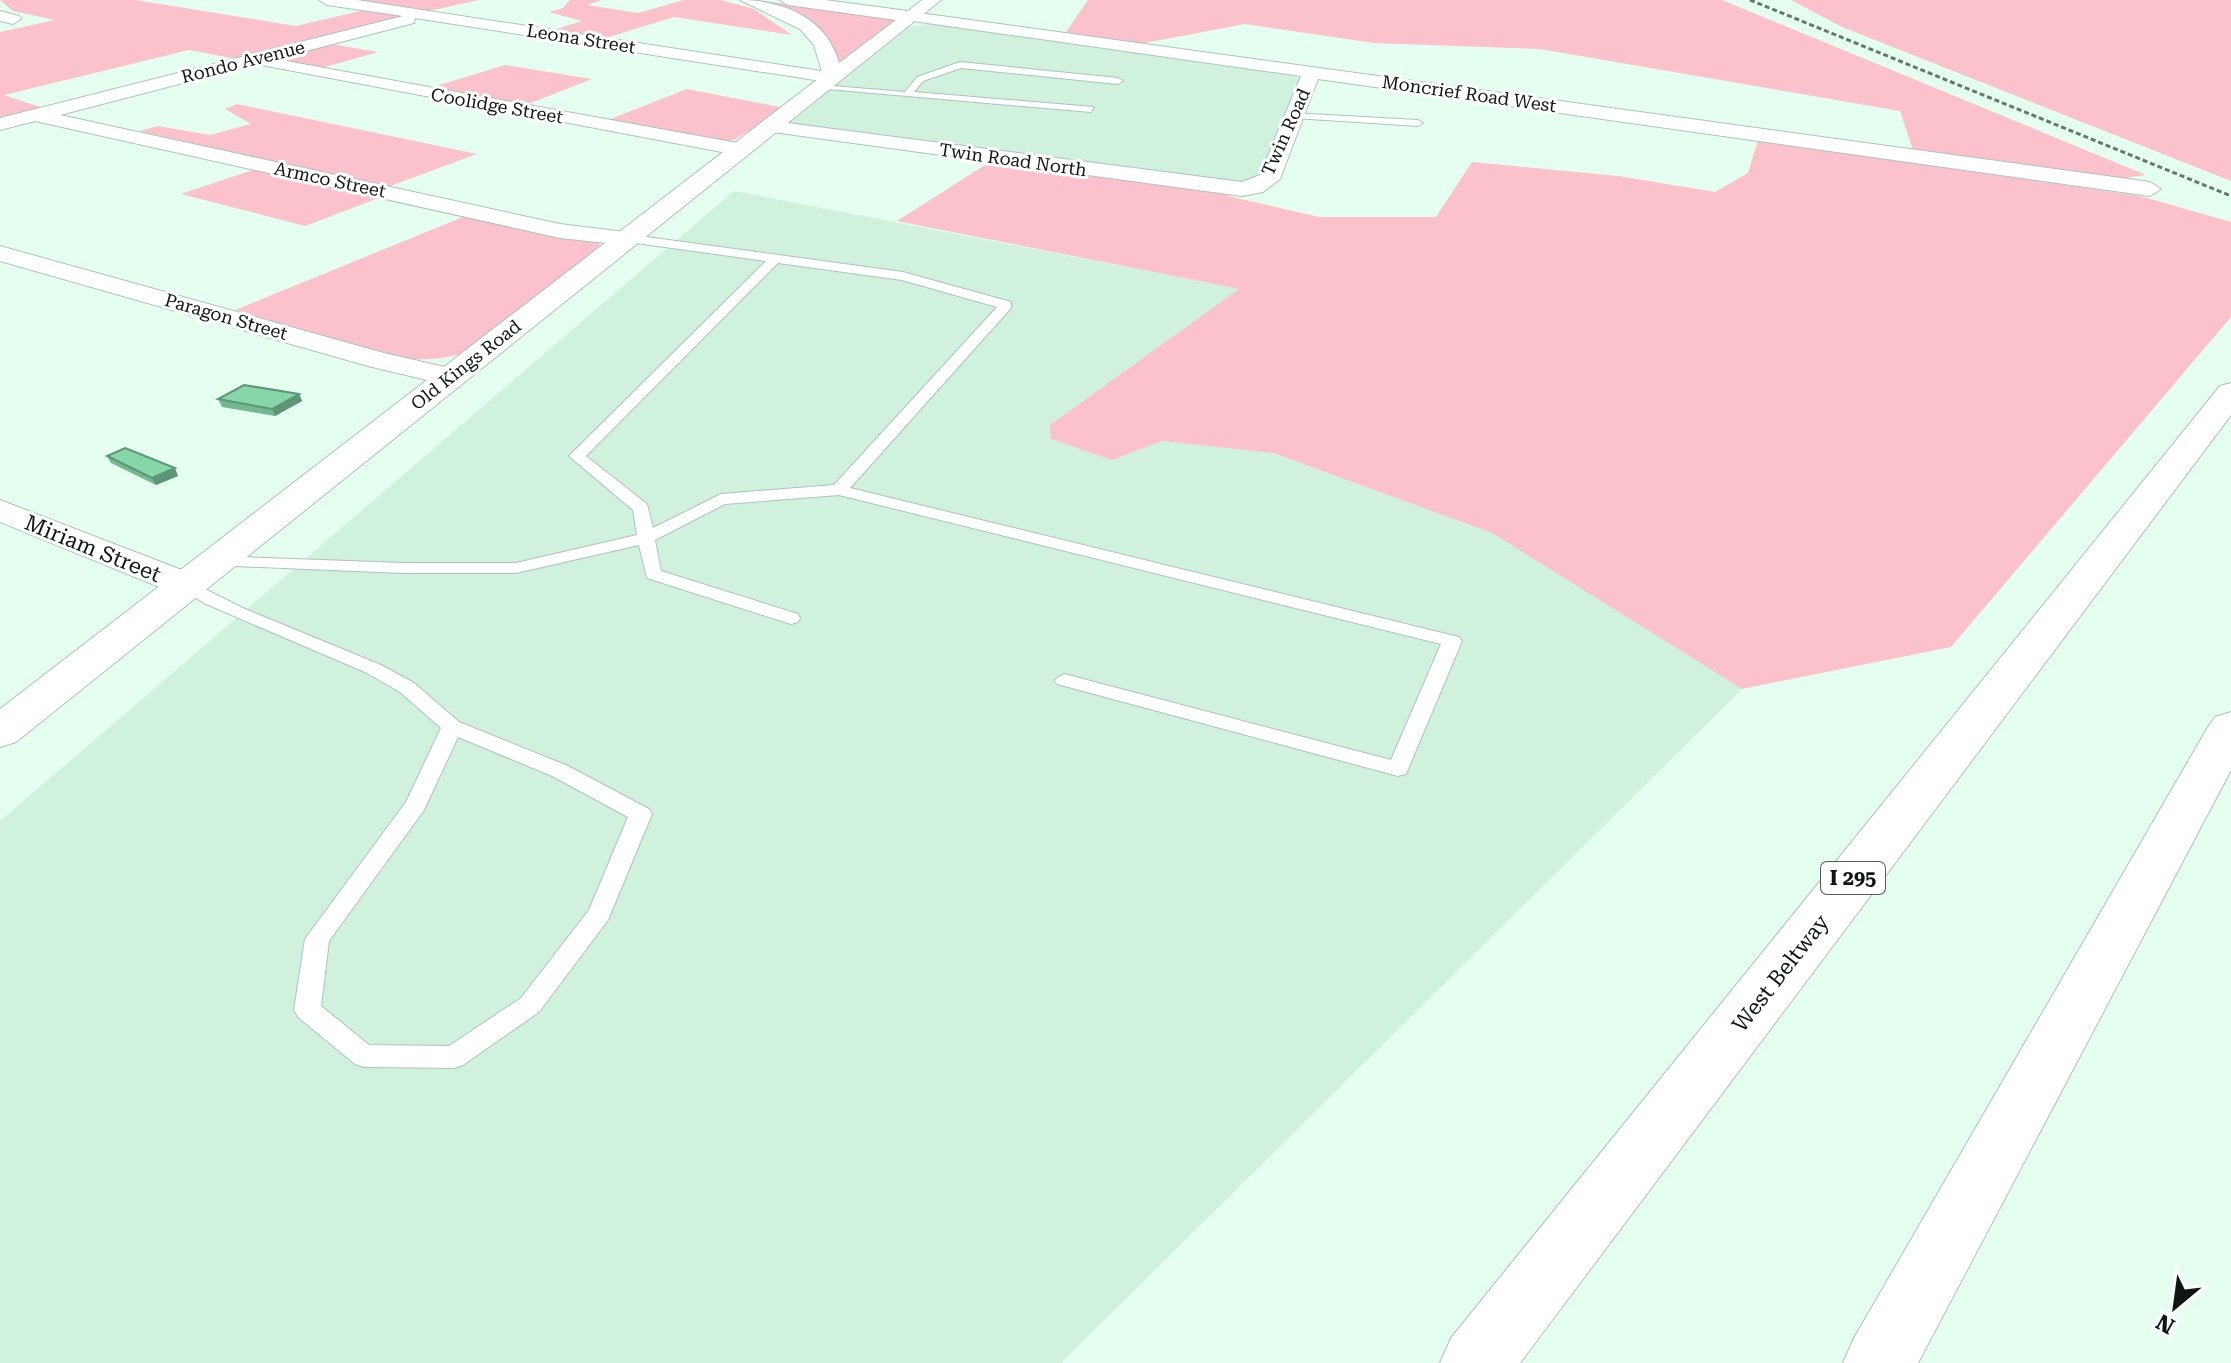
<svg xmlns="http://www.w3.org/2000/svg" width="2231" height="1363" font-family="'Roboto Serif',serif">
	<style>
		.built { fill: #d0f1de }
		.green { fill: #fbc1cc }
		.lines { fill: none; stroke-linecap: round; stroke-linejoin: round }
		.lane-casing { stroke: #acc4b6; stroke-width: 2 }
		.street-casing { stroke: #acc4b6; stroke-width: 2 }
		.secondary-casing { stroke: #acc4b6; stroke-width: 2 }
		.highway-casing { stroke: #acc4b6; stroke-width: 2 }
		.lane { fill: #fff; fill-rule: evenodd }
		.street { fill: #fff; fill-rule: evenodd }
		.secondary { fill: #fff; fill-rule: evenodd }
		.highway { fill: #fff; fill-rule: evenodd }
		.rail { stroke: #67776e; stroke-width: 3; stroke-dasharray: 5 3; stroke-linecap: butt }
		.wall { fill: #73b793 }
		.shaded-wall { fill: #5e9578 }
		.building { fill: #86d5ab; stroke: #5e9578; stroke-width: 2 }
		.labels { text-anchor: middle; stroke-width: 6; stroke-linejoin: round; paint-order: stroke }
		.far-street-label { font-size: 18px; fill: #0d1611; stroke: #fff }
		.shield { fill: #fff; stroke: #565c58; stroke-width: 2 }
		.shield-label { font-size: 20px; font-weight: bold; fill: #0d1611 }
		.street-label { font-size: 22px; fill: #0d1611; stroke: #fff }
	</style>
	<rect width="100%" height="100%" fill="#e4feef"/>
	<path class="built" d="M939,22L1290,73L1299,79L1259,178L1244,184L798,127L790,122L909,27Z
		M734,191L1240,289L1050,425L1112,460L1162,441L1272,453L1492,533L1742,689L1061,1363H0V821Z"/>
	<path class="green" d="M0,0H135L296,26L369,9L408,16L236,59L189,50L4,95L43,108L0,119V32L55,20L13,11Z
		M337,0H479L429,11Z
		M570,0H602L587,5L638,13L684,0H721L754,9L792,35L674,17L599,40L547,32L582,21L549,12L563,8Z
		M754,0L890,16L898,22L840,66L829,41L773,6Z
		M1088,0H1722L2146,175L2116,179L1913,150L1900,111L1540,49L1374,43L1245,24L1134,45L1064,35Z
		M1791,0H2231V181L1842,27Z
		M325,43L378,52L318,69L281,61L283,54Z
		M505,65L592,79L518,108L423,90Z
		M687,89L785,108L734,140L716,142L603,122Z
		M237,104L477,154L385,188L139,131L158,126L210,135L251,124L225,109Z
		M1758,140L2140,196L2231,222V317L1951,647L1742,689L1492,533L1273,453L1162,441L1112,460L1051,439L1050,425L1239,289L897,221L993,160L1228,192V196L1319,217H1436L1472,162L1618,176L1715,192L1748,173Z
		M259,168L384,196L305,226L181,194Z
		M468,215L593,240L602,246L599,251L472,351C447,359 424,361 397,358L235,310Z"/>
	<g class="lines">
		<defs>
			<path id="lane" d="M960,62L1118,78L1123,81L1118,84L961,68L923,81L914,92L1094,107L1091,112L816,88L821,85L905,92L917,77Z
				M1291,113L1418,120L1423,123L1418,126L1294,118Z
				M625,234L903,272L1011,302V308L850,488L1459,637L1462,641L1406,774L1398,776L1057,684L1054,680L1064,674L1391,760L1441,644L839,495L725,504L655,540L661,571L798,614L800,618L798,622L791,624L647,578L639,545L516,573H402L211,565L208,561L217,556L402,563H516L637,535L633,510L569,456L766,261L621,241V235ZM778,263L902,280L997,307L834,485L721,494L653,528L647,504L586,456Z
				M187,580L245,609L381,665L414,683L459,722L568,766L649,809L652,814L608,920L539,1012L463,1065L454,1068L364,1067L355,1064L298,1017L294,1010L305,939L406,802L441,728L400,692L367,673L206,604L181,589L178,585ZM458,737L552,776L628,817L589,910L521,998L449,1046L369,1045L321,1006L329,941L424,810Z"/>
			<path id="street" d="M319,0H357L834,73L843,78L834,83L415,18L414,23L275,59L743,144L753,150L743,156L256,64L60,115L560,224L633,233L637,238L633,243L625,245L560,238L35,121L0,130V118L403,16L327,5Z
				M0,11L19,16L21,19L13,24L0,21Z
				M912,12L2150,182L2161,189L2150,196L1318,79L1280,179L1263,192L1242,196L765,131L762,127L772,121L1242,182L1260,175L1301,76L906,20L904,17Z
				M0,246L384,353L462,371L466,377L462,383L452,386L368,366L0,261Z
				M0,500L200,577L205,585L200,593L187,596L174,593L0,522Z"/>
			<path id="secondary" d="M740,0C783,0 827,18 839,63L896,20L788,5L780,0H825L908,11L922,0H941L16,742L0,747V709L823,75L814,45L800,29Z"/>
			<path id="highway" d="M2231,383V415L1520,1363H1440L1451,1338L2220,386Z
				M2231,712V770L1918,1363H1843L1854,1338L2208,727L2215,717Z"/>
		</defs>
		<use href="#lane" class="lane-casing"/>
		<use href="#street" class="street-casing"/>
		<use href="#secondary" class="secondary-casing"/>
		<use href="#highway" class="highway-casing"/>
		<use href="#lane" class="lane"/>
		<use href="#street" class="street"/>
		<use href="#secondary" class="secondary"/>
		<use href="#highway" class="highway"/>
		<path class="rail" d="M1750,0L2231,196"/>
	</g>
	<path class="wall" d="M299,394L302,401L275,416L222,407L218,399Z
		M107,456L178,476L156,485L111,463Z"/>
	<path class="shaded-wall" d="M299,394L302,401L275,416L272,409Z
		M175,468L178,476L156,485L152,478Z"/>
	<path class="building" d="M244,385L299,394L272,409L218,399Z
		M125,448L175,468L152,478L107,456Z"/>
	<g class="labels">
		<g class="far-street-label">
			<text transform="translate(581 39) rotate(9)" y="6">Leona Street</text>
			<text transform="translate(243 62) rotate(-14)" y="6">Rondo Avenue</text>
			<text transform="translate(1469 94) rotate(8)" y="6">Moncrief Road West</text>
			<text transform="translate(497 106) rotate(10)" y="6">Coolidge Street</text>
			<text transform="translate(1286 132) rotate(-66)" y="6">Twin Road</text>
			<text transform="translate(1013 160) rotate(8)" y="6">Twin Road North</text>
			<text transform="translate(330 180) rotate(12)" y="6">Armco Street</text>
			<text transform="translate(226 317) rotate(16)" y="6">Paragon Street</text>
			<text transform="translate(466 365) rotate(-38)" y="6">Old Kings Road</text>
		</g>
		<rect class="shield" x="1821" y="862" width="64" height="32" rx="6"/>
		<g class="shield-label">
			<text x="1853" y="885">I 295</text>
		</g>
		<g class="street-label">
			<text transform="translate(93 548) rotate(22)" y="8">Miriam Street</text>
			<text transform="translate(1780 973) rotate(-52)" y="8">West Beltway</text>
		</g>
	</g>
	<g transform="translate(2175 1307) rotate(209)" stroke="#ffffff" stroke-width="6" paint-order="stroke">
	<path d="M0-6L14 30L0 20L-14 30Z" fill="#0d1611"/>
	<text y="-12" font-size="22" font-weight="bold" text-anchor="middle" fill="#0d1611">N</text>
	</g>
</svg>
